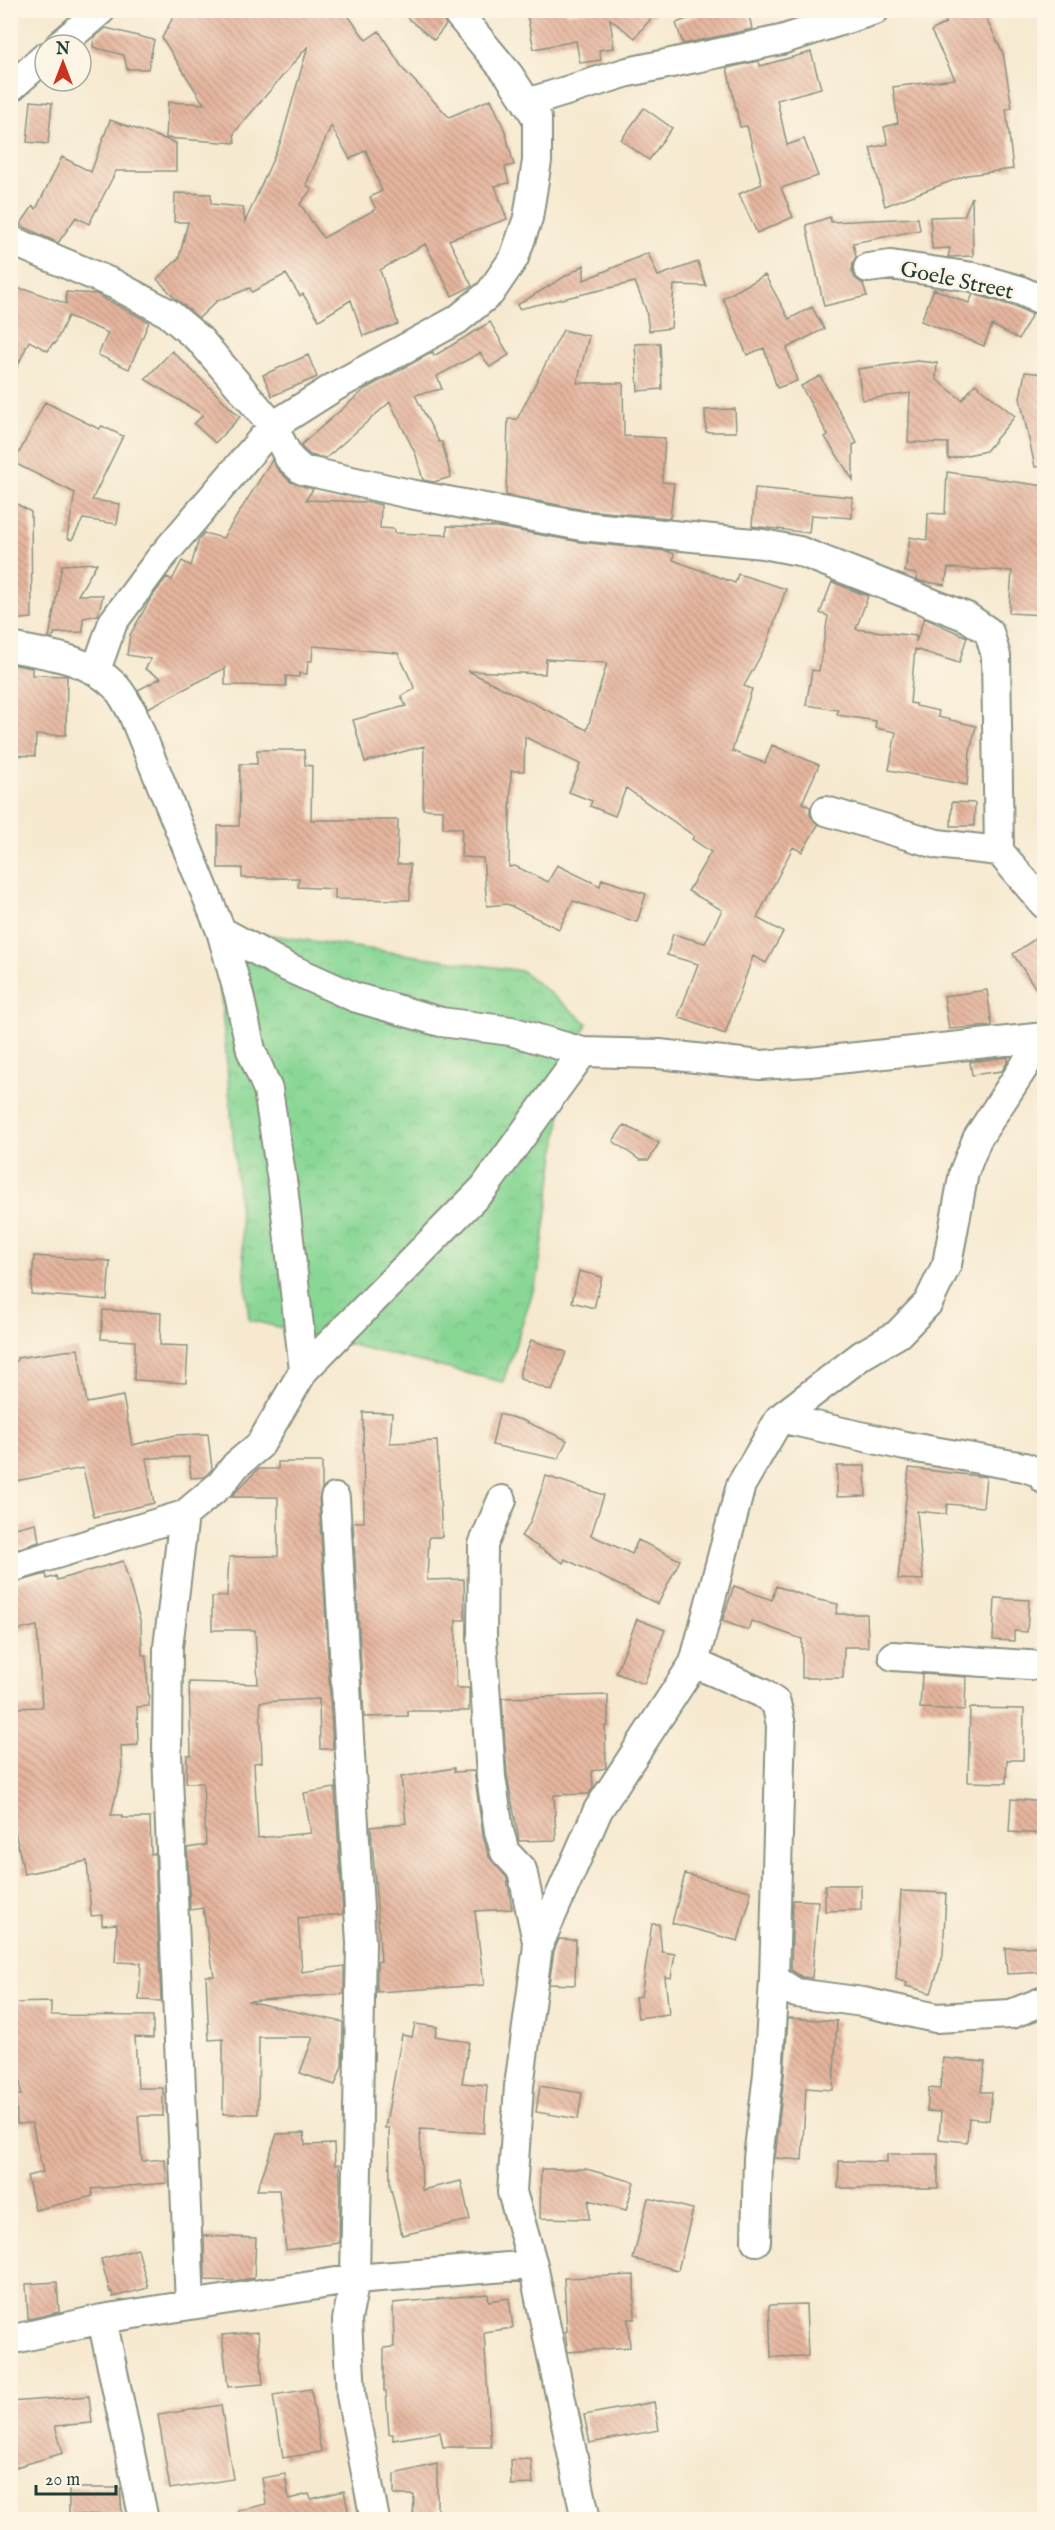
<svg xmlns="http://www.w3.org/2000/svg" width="1055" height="2530" font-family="'IM FELL English',serif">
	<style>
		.park { fill: url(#park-crowns); stroke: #548a64; stroke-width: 1.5 }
		.building { fill: url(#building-back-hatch); fill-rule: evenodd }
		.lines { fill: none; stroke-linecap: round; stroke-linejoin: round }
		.street-casing { stroke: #8a9382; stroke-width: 32 }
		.street { stroke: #fff; stroke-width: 28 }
		.labels { text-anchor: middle; stroke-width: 5; stroke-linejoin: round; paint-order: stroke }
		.street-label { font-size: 22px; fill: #1f3d34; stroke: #fcf5e5 }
	</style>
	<defs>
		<pattern id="park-crowns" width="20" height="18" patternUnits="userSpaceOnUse" patternTransform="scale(1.5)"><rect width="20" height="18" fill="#89d795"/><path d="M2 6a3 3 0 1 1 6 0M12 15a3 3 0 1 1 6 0" fill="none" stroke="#76b981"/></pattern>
		<pattern id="building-back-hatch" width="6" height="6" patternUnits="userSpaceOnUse" patternTransform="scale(1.5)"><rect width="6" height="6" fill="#e6b59e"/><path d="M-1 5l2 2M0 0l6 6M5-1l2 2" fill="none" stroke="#ba9482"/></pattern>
	</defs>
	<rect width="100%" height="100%" fill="#fcf5e5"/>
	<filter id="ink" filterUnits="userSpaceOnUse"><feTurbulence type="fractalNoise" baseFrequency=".0167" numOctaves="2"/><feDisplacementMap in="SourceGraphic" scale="12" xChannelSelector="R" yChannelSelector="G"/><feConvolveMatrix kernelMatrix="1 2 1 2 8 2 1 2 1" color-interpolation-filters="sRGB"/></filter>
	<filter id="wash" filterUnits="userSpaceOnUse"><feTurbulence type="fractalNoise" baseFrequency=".008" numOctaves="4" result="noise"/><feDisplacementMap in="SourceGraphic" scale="24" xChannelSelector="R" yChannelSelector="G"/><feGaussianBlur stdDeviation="1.35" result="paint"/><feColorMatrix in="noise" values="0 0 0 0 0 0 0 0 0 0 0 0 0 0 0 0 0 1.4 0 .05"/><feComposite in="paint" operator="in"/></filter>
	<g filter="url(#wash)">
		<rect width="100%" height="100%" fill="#f6e9d0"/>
		<path class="park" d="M215,927L522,971L587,1023L566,1076L538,1276L503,1382L249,1320Z"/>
		<g id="blocks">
			<path class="building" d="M177,10H344L366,40L379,31L403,69L449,117L491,99L505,131L514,165L505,167L509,183L495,186L507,219L449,240L472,286L452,296L425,244L380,270L398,324L363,336L351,300L319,320L303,294L300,296L286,274L252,292L250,288L217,301L199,318L175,298L157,279L179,258L188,222H174L175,193L211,194V204L243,207L245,222L281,141L308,46L234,133L235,143L166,138L168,102L204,104L162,38ZM331,126L350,159L366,150L382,191L370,197L376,209L323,238L300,204L312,189L306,185Z
				M398,10H439L446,25L434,40Z
				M526,10H566V14L592,10H658L635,38L610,19L614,48L599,50L601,60L580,63L576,41L534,49Z
				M712,10H748L752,29L683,44L676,23Z
				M942,10H982L1003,53L1012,108L1006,109L1013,169L967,175L885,206L870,148L888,144L884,127L898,123L893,87L955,79L931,31L946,23Z
				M106,28L154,40L148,69H127L124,55L93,47L94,38Z
				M811,52L821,88L777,100L787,145L804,139L818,176L781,188L793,217L757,233L739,194L762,184L747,126L740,127L727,68L759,61L760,66Z
				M31,101L52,103L48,144L27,142Z
				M644,108L672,128L649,160L621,140Z
				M110,120L176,143V171H116L89,224L76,217L58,243L20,225L33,206L36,209L62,157L91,172Z
				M972,197L973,256L948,257L950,248L932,249L930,217L964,216Z
				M830,217L831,222L918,218L920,230L853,243L856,257L853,262L852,271L855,278L863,284L867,296L824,306L806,225Z
				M648,253L658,276L698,262L706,286L674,285L671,328L649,331L646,310L635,282L519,309L517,305L584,265V280Z
				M765,275L789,319L812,307L824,329L787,348L797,381L777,388L764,348L747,355L723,298Z
				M10,288L29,290L66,304V292L96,294L149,322L129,369L98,355L108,333L68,316L55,344L53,343L48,351L29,341L10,383Z
				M934,289L969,303L973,294L1013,306L1032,314L1019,339L992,325L984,346L921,321Z
				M490,322L509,355L490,367L480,353L437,376L442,389L415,395L439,442H442L451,477L434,482L423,480L416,455L390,402L326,458L310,455L302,448L301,445L365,389L433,352L434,356Z
				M563,330L589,336L577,383H623L624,436L665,438L662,482L674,483L670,518L584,510L506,495L508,419H517Z
				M660,343L662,389L638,391L635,344Z
				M172,351L240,417L215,443L194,424L203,415L145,379Z
				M308,355L317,377L272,396L263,375Z
				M917,361L937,363L936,379L962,400L975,384L1015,416L986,451L948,459V443L908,442L910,393L862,400L858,369Z
				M1025,372L1044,374V466L1035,467L1020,398Z
				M820,376L857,443L853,445V480L825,437L828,435L801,386Z
				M45,402L99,429L102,426L123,436L92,500L120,504L117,524L83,519L72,540L67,538L75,493L14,463Z
				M735,409L736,432H706L705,410Z
				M272,460L278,470L291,482L313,489L306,500L369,502L381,505L380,528L394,529V533L447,535V526L497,527L580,542L667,551L674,554L673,560L735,583L738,574L786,589L767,644L744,686L752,689L732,751L765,763L772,745L819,765L802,803L810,807V815L818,825L802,852L793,847L757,918L783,932L766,963L753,956L725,1034L678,1017L698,964L667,955L673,934L705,943L722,910L688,891L711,852L692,839L694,836L626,788L615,816L590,806L592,801L569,792L580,764L525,737L524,771H511L509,867L515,866L548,882L557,865L600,886L602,879L646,894L637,922L573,901L559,929L507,904L487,906L483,858L461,857L462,828H443V810L423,809L424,746L365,762L353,720L406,706L401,696L415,689L398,653L313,646L312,661H308L307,674L299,673V677L286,676V686L225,685V668L148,708L138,690L161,678L145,669L151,659L127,655L130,635L151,598L167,577L172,580L182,561L191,566L199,539L204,533L223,538ZM546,659L607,663L587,730L468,671L545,674Z
				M947,472L1044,486V615L1009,613L1012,571L948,568L945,585L920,581L917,579V574L905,572L910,537L927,540L928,513L945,514Z
				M755,488L852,497V518L811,515L809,533L752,526Z
				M10,500L31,512L32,618L10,620Z
				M97,563L78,595H103L98,615L83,618V632L55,633L52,638H49L62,565Z
				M832,582L868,596L856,629L916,636V642L924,618L967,637L959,663L915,649L910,703L916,704V706L939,711L938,717L976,726L970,752L967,785L889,770L896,732L875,728L876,721L837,715L838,710L806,705L812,670L819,671L828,616L820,613Z
				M10,664L32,668V675L67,676L66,735H36L35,756L10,755Z
				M257,750H304L305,765L312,766L311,820H398L397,864H410V900L335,899V889L298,887L299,878H242V868H218V826H239L240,764H257Z
				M952,802L975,803L974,826H951Z
				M1044,933V1001L1013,954Z
				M987,990L992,1026L949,1029L944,996Z
				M1008,1057V1061L1002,1071L972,1075L970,1062Z
				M624,1125L659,1143L649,1160H640L613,1141Z
				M34,1256L110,1261L107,1300L31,1294Z
				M579,1271L602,1277L594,1308L572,1302Z
				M103,1310L161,1313L160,1345L188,1346L186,1383L134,1380L135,1341L101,1339Z
				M531,1340L566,1352L552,1391L520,1379V1371Z
				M78,1349L87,1403L123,1396L132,1445L176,1435L208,1434L212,1469L204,1477L191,1478L189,1457L146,1458L154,1503L94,1517L83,1468L10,1482V1362L17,1361V1358Z
				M363,1412L392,1413L390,1443L437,1441L442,1537H429L427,1580L464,1579L465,1620H456V1688H469V1711H408V1716L364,1717L353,1522H364Z
				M499,1414L522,1420L567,1440L558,1459L492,1445Z
				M278,1462H322V1488L319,1499L333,1749H320L319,1699L260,1702L262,1762L254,1763L258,1838L311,1833L304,1793L335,1788L343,1914L298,1918L302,1972L344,1966V1994L247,2001L343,2022L342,2066L335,2085L300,2073L313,2037H259L258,2114H223V2039L209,2040L206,1976H214L203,1908L190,1910L187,1848L206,1845L203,1783H186L187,1755H191L189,1682L258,1684L255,1630H212V1597L227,1596L229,1557L278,1556V1497H231L258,1469H278Z
				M837,1466H865L866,1496L837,1497Z
				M909,1468L986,1477L983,1507L947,1504L946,1514L917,1511L923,1580L898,1579Z
				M546,1476L604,1495L591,1535L632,1554L638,1540L680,1560L658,1604L565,1559L563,1563L521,1536L530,1523Z
				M36,1523L39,1542L10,1551V1529Z
				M123,1561L141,1624L142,1655H146L149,1706L137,1707L138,1745L121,1746L122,1771L111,1815H122V1818H150L151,1854L155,1853L161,2001L139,2000L141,1963L115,1962L117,1924L102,1925V1915L91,1916L87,1861L24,1874L13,1821H10V1708L42,1707L37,1626L10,1632V1584L46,1574L47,1579L56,1576L57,1580Z
				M734,1586L772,1600L776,1586L814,1599L838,1604L836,1614H867L868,1647H844L843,1678H802V1639L751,1621L748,1630L722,1621Z
				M995,1598L1029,1600L1027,1632L1014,1631V1641L993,1640Z
				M637,1619L665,1630L644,1684L616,1673Z
				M922,1674L966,1677L965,1710L920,1708Z
				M608,1695V1726H605L606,1768L592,1771L593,1788L589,1794L554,1795L556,1840L519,1841L507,1775L502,1698Z
				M970,1708L1024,1709L1023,1760H1007L1006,1783L968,1782Z
				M454,1768V1772L474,1771L483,1836L489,1857L507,1878L512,1909L475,1911L484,1985L377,1992V1962L381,1961L371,1827L406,1823L401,1777Z
				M1011,1799L1044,1802V1834L1009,1832Z
				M685,1874L750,1891V1900L738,1941L672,1923Z
				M825,1885H861V1910L825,1911Z
				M901,1891L946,1893L943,1955L931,1993L906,1986L907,1983L896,1979Z
				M793,1900L818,1901L812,1978L802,1977L791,1970Z
				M652,1924H659L662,1952L675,1954L671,1978L665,1977L669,2014L638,2018L635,1997L641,1996Z
				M559,1939L576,1940L575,1985L549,1984L554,1951Z
				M1044,1946V1972L1007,1974L1005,1948Z
				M51,2002V2015L153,2016V2038L135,2037L138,2088H163V2116H138L142,2161L165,2159L167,2183L91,2189L93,2196L35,2210L27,2176L43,2172L32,2123L17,2124L16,2095H21L17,2039H11L10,2003Z
				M788,2018L837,2021L833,2090L806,2088L802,2160L775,2158L784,2076Z
				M415,2024L437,2027L435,2036L469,2042L462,2083L487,2085L484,2133L420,2129L422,2190L461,2181L470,2220L402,2235L390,2185L389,2128H385L402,2035L412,2037Z
				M943,2058L985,2062L981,2092H992L989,2120L969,2118L967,2142L939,2139L941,2112L927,2111L929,2088L940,2089Z
				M540,2086L582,2093L578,2119L536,2112Z
				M304,2133L305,2145L334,2144L335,2165L339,2164L340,2179L339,2243L286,2250L279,2190H257L277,2134Z
				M887,2154H938V2188H838L839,2161L887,2162Z
				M541,2169H586L634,2182L626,2210L589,2200V2219L540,2218Z
				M648,2198L693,2209L678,2270L633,2259Z
				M204,2236L256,2238L254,2278L234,2281L205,2280Z
				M138,2249L148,2288L113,2297L112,2292H110L101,2259Z
				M634,2275L635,2319H628L630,2347L568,2352L565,2332L567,2331L564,2278Z
				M57,2282L59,2312L28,2319L26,2284Z
				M488,2294L489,2301L509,2298L513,2328L484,2332L491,2447H443L440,2432L393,2440V2434H389L386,2391H384V2348L394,2347L393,2303Z
				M806,2304L808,2356L771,2357L769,2305Z
				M258,2332L263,2384L228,2387L222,2335Z
				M311,2389L321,2452L283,2458L273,2395Z
				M89,2396L92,2423L55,2426L63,2453L10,2469V2402Z
				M654,2402L659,2430L590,2443L584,2415Z
				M221,2405L233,2479L170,2489L158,2415Z
				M531,2459L533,2484L511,2485L510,2460Z
				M437,2464V2520H413L414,2495H394V2474Z
				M285,2474L289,2499L309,2494L311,2499L344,2491L350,2520H239L238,2511L266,2504L262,2478Z
				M69,2488H120L122,2514L69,2515Z"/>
		</g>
	</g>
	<g filter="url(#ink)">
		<use href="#blocks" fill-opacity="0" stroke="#8a9382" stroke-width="1.5"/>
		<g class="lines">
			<defs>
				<path id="street" d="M60,45L101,10
					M10,88L45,57
					M527,103L628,72L781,40L875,10
					M10,240L114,284L168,313L200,340L273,426L289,458L302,470L410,494L582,526L763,544L799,551L967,617L989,632L996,656L999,851L1044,904
					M868,268L891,265L973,277L1019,290L1044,301
					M10,647C46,654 87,658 114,685C122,692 127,704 132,712L221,931L285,966L354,997L441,1022L511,1031L583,1052L659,1054L760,1065L810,1062L1044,1037
					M96,670L113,622L159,560L273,426L336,386L457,320L490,293L514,258L528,218L537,161V118L509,75L455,10
					M826,811L937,844L999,851
					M221,931L239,995L251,1050L268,1090L283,1187L304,1370
					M780,1418L905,1446L1024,1467L1038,1472L1044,1479
					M335,1498L361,1943L355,2279L347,2320L351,2395L375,2520
					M502,1500L483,1545L482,1638L491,1777L499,1831L505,1852L522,1870L538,1946
					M184,1515L168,1647L167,1753L190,2305
					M10,1568L184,1515L221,1484L236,1465L260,1445L304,1370L484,1188L583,1052
					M893,1656L1044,1666
					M694,1663L762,1693L776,1703L781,1725L774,1979L768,2074L758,2158L756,2241
					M774,1979L796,1993L863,2002L936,2018L1011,2014L1044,2001
					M102,2319L144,2520
					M10,2340L102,2319L355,2279L533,2265
					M586,2520L533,2265L512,2192L519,2086L538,1946L598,1810L694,1663L741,1485L780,1418L862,1355L898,1334L928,1303L947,1264L964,1172L977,1139L1044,1036"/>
			</defs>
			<use href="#street" class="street-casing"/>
			<use href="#street" class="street"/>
		</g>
	</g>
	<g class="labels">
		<g class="street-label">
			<text transform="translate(957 279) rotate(12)" y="8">Goele Street</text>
		</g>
	</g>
	<rect width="1055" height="2530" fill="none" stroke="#fcf5e5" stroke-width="36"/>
	<g transform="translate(63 63)"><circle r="28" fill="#fcf5e5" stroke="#a4ab9e" stroke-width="1.5"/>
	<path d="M0-4.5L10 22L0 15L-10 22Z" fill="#c8321e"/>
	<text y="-9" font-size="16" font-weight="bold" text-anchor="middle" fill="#1f3d34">N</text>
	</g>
	<path d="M36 2485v9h80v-9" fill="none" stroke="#1f3d34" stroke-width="3"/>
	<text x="45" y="2485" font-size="18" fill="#1f3d34" stroke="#fcf5e5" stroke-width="4.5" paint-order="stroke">20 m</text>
</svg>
